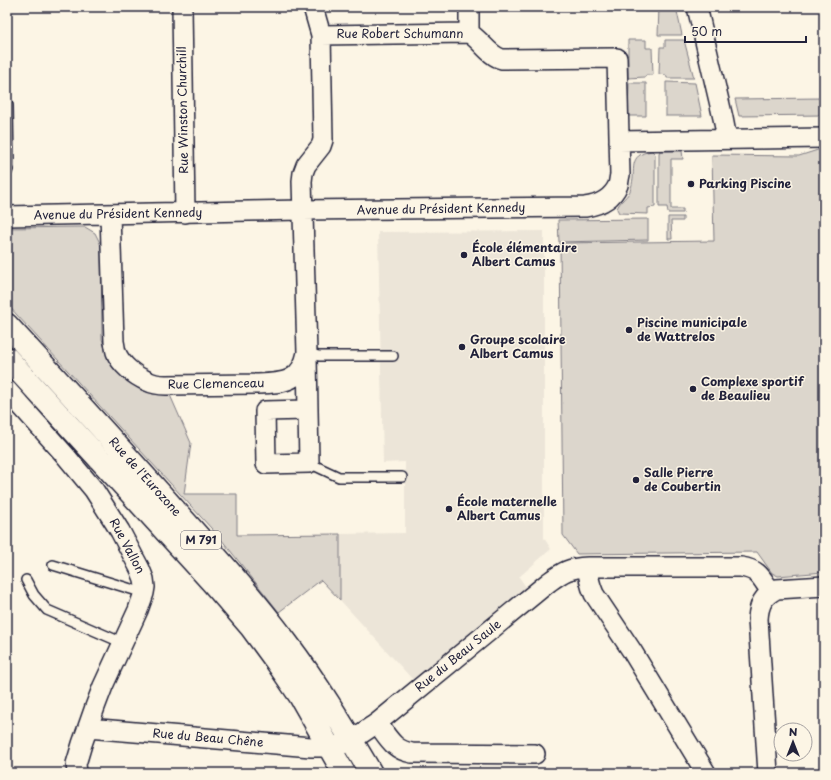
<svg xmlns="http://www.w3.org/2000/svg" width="831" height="780" font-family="'Playpen Sans',sans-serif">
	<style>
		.built { fill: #ece5d8 }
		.green { fill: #dcd6cc; stroke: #7f7c84 }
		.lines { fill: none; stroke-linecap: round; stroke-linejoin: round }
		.lane-casing { stroke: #22223b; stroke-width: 12 }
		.street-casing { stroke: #22223b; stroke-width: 22 }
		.primary-casing { stroke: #22223b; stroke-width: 25 }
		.lane { stroke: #fcf5e5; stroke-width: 9 }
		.street { stroke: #fcf5e5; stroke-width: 19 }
		.primary { stroke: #fcf5e5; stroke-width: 22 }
		.poi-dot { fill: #22223b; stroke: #fcf5e5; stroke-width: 1.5 }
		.labels { text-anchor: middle; stroke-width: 3; stroke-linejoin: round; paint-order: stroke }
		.shield { fill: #fcf5e5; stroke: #63616e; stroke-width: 1 }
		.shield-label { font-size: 11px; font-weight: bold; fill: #22223b }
		.street-label { font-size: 12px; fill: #22223b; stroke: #fcf5e5 }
		.poi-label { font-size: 12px; font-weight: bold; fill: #22223b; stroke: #fcf5e5; text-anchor: start }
	</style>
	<rect width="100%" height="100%" fill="#fcf5e5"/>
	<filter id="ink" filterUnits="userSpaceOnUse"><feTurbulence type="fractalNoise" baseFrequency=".025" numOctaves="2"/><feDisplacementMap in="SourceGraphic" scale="8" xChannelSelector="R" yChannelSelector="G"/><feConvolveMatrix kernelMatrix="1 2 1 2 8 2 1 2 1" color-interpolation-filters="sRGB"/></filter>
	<g filter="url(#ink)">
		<path class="built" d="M544,231V538L551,549L519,577L526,587L414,681L340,600V534L405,533V462L383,463L378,232Z"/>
		<path class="green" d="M659,7H676L682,35H658Z
			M628,40H646V48H652L653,75H646L645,77L628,78Z
			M665,40H684L694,78H667L666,75L659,74L660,47H665Z
			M666,82L695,83L702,116H666Z
			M629,83H646V116H628Z
			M824,98V115L739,116L735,99Z
			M824,148V572L778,576L772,573L757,552L577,554L563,535L560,243L714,241L712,155L799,156Z
			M652,151L655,154V207L648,208V214L619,213L617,209C619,201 629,197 631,188C637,170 626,155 652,151Z
			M660,151H682L683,159H671V209H683V213H668L667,207H659V153Z
			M668,217H683V221H671L672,239H668Z
			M648,219V240L559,242L558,220Z
			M85,227L95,233L101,245L102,339L108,360L124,378L139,389L153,394L170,395L191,443L184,494H237V535L340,534V600L321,580L279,612L221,539L7,304V228Z"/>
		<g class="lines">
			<defs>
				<path id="lane" d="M7,105H8L9,166L7,172
					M307,353L319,356H393
					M309,463L339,477H402
					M53,565L144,593
					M26,580L34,595L47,610L123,643"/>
				<path id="street" d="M182,7L185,213
					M313,7L321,35
					M469,7V33
					M697,7L723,118L727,139
					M619,141L824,138
					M7,216L302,210L585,207C599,205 612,199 618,185C619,182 619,178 620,175L617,58L502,59C489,56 481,40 469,33L321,35L323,140L321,146L306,165L303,173L302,181L307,353C301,382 284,383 258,384L166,385C159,385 153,384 147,381C135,376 120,364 116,352C115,349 115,345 114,342L110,214
					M307,357L309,463L266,464L265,411L307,410
					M7,390L65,455L94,490L120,531L140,569L144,579L145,587L144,593L138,610L103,686L95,707L82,744L76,764L77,773
					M588,567C588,577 590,585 594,594L632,651L706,773
					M377,723C388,737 393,750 412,753L535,754
					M88,728L311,747C320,747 330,748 339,745C351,742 366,730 377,723L549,582C564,571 569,568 588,567H741C760,570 761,578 771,592
					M768,773L758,619C759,604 763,596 777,589L824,586"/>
				<path id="primary" d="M7,325C63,386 119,447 174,509C213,553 252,596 287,643C318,684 345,729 371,773
					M7,358L212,582L251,627L276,661L300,696L344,773"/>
			</defs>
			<use href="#lane" class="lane-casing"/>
			<use href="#street" class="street-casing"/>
			<use href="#primary" class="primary-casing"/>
			<use href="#lane" class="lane"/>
			<use href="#street" class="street"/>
			<use href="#primary" class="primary"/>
		</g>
	</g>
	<g class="poi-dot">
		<circle cx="691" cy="184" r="4"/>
		<circle cx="464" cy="255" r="4"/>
		<circle cx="629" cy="330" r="4"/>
		<circle cx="462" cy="347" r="4"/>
		<circle cx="693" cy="389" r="4"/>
		<circle cx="636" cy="480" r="4"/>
		<circle cx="449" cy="509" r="4"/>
	</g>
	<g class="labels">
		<rect class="shield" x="181" y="531" width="40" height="18" rx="3"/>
		<g class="shield-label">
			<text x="201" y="544">M 791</text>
		</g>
		<g class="street-label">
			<text x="400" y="38">Rue Robert Schumann</text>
			<text transform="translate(183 110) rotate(-91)" y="4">Rue Winston Churchill</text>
			<text transform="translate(441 209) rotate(-1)" y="4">Avenue du Président Kennedy</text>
			<text transform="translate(118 214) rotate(-1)" y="4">Avenue du Président Kennedy</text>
			<text transform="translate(216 384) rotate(-1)" y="4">Rue Clemenceau</text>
			<text transform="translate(145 477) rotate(48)" y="4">Rue de l'Eurozone</text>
			<text transform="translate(127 546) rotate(62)" y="4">Rue Vallon</text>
			<text transform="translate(458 656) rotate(-39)" y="4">Rue du Beau Saule</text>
			<text transform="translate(208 738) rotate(5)" y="4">Rue du Beau Chêne</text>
		</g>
		<g class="poi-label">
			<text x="699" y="188">Parking Piscine</text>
			<text x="472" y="252">École élémentaire<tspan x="472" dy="14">Albert Camus</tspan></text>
			<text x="637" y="327">Piscine municipale<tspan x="637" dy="14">de Wattrelos</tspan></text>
			<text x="470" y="344">Groupe scolaire<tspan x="470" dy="14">Albert Camus</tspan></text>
			<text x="701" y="386">Complexe sportif<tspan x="701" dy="14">de Beaulieu</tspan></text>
			<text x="644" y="477">Salle Pierre<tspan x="644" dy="14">de Coubertin</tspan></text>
			<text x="457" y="506">École maternelle<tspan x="457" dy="14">Albert Camus</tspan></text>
		</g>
	</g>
	<rect width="831" height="780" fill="none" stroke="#fcf5e5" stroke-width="24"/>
	<rect x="12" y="12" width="807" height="756" fill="none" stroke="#22223b" stroke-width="1.5" filter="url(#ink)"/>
	<g transform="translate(793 742)"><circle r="19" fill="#fcf5e5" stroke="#a5a1a1"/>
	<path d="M0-3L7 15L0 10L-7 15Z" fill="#22223b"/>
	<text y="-6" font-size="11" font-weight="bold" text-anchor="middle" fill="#22223b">N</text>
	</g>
	<path d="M685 36v6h121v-6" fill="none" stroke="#22223b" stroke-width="2"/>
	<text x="691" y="36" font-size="12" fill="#22223b" stroke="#fcf5e5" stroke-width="3" paint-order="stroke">50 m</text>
</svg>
